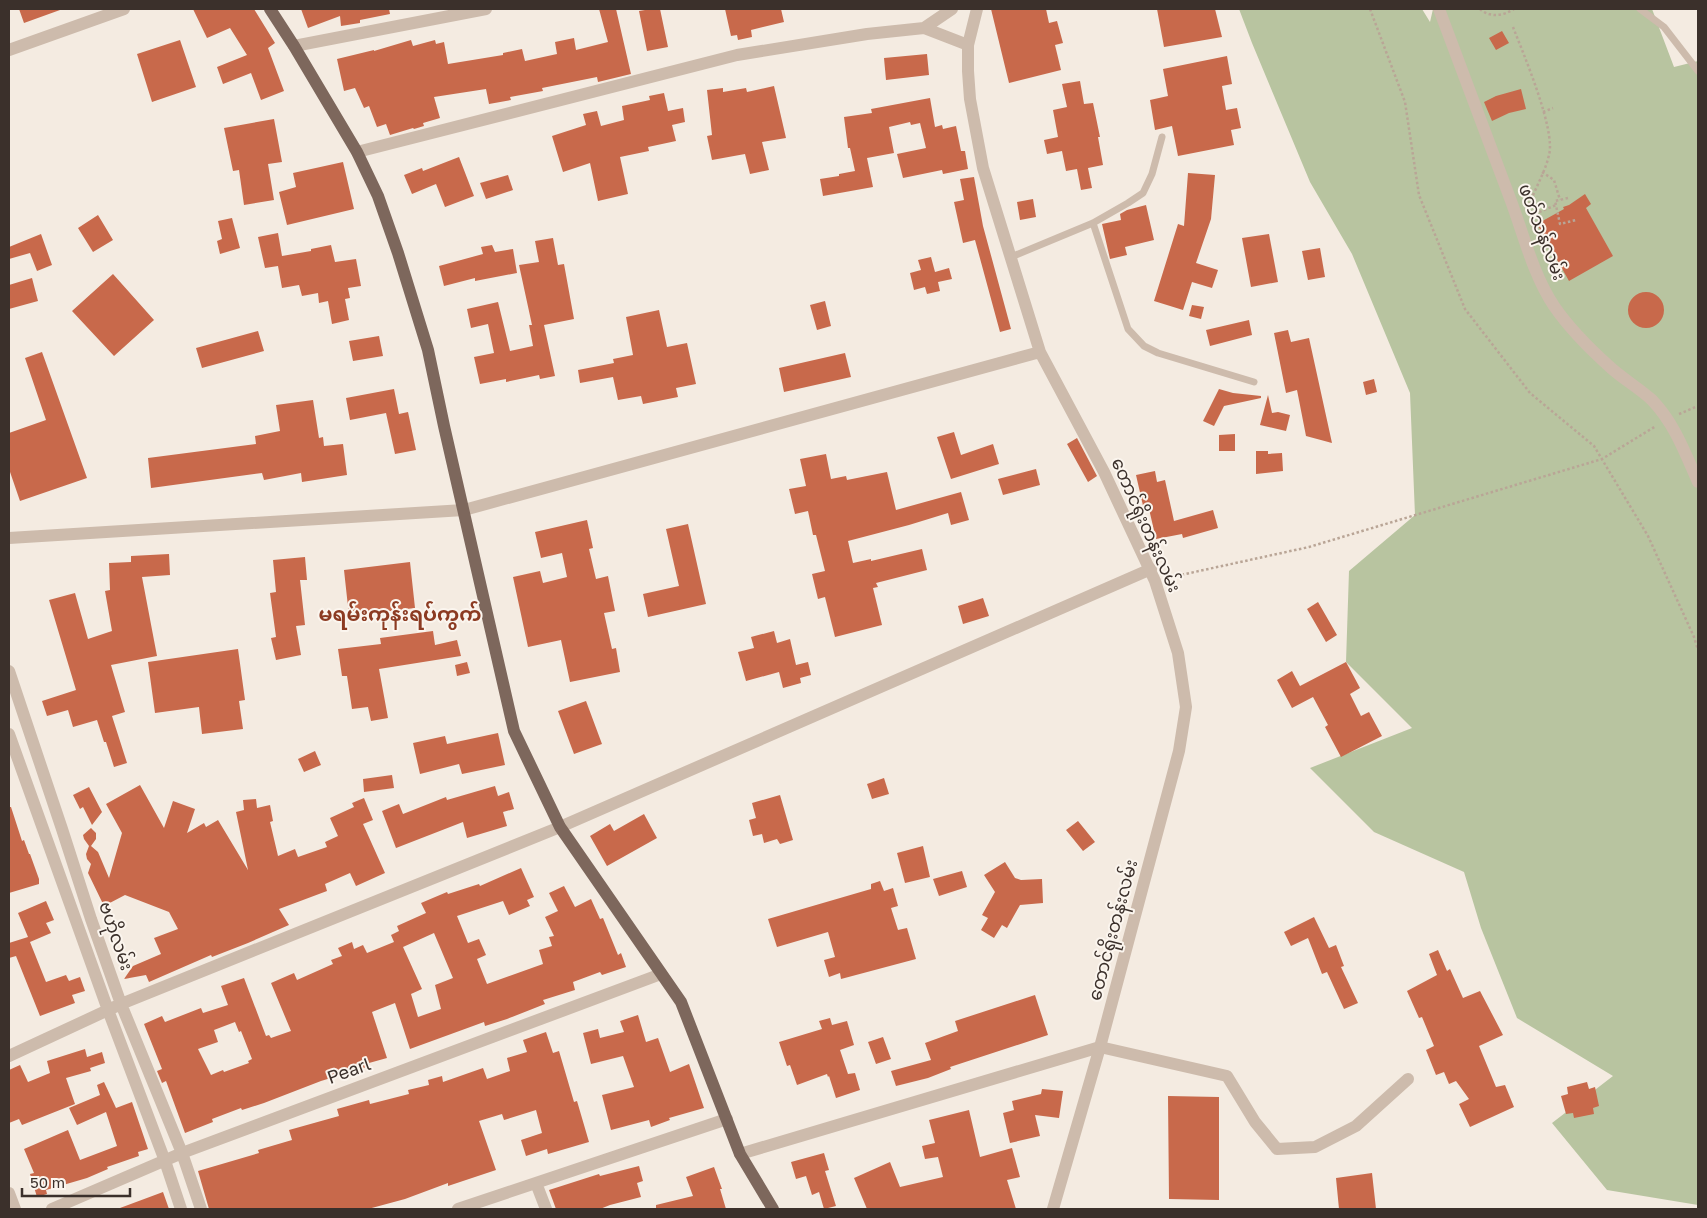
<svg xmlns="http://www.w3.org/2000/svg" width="1707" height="1218" font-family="'Golos Text','Noto Sans Myanmar',sans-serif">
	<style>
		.green { fill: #b8c4a0 }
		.building { fill: #c8694b; fill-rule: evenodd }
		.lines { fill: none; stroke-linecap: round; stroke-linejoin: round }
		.path { stroke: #b9a596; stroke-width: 2.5; stroke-dasharray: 2.5 2.5; stroke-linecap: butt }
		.service { stroke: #cdbbac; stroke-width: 7 }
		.minor { stroke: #cdbbac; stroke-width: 12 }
		.tertiary { stroke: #cdbbac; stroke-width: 12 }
		.primary { stroke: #7d675c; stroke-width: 12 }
		.labels { text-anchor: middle; stroke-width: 4; stroke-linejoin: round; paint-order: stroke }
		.street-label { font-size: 18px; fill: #3b302b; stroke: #fbf5ee }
		.quarter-label { font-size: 20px; font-weight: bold; fill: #8c3b22; stroke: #fbf5ee }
	</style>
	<rect width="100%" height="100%" fill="#f4ebe1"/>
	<path class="green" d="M1239,9H1422L1430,22L1433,9H1652L1674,67L1698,61V1205L1607,1190L1552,1123L1613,1076L1517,1018L1481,928L1464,872L1374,832L1310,768L1412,728L1346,662L1349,571L1415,515L1410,393L1352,254L1310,182L1252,43Z"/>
	<path class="building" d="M19,9H59L60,10L24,23Z
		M193,9H254L275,43L268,48L284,91L261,100L251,73L223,84L217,67L247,55L230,28L207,38Z
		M301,9H389L390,14L360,20V23L341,26L340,16L308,28Z
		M599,9H616L631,74L598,82L597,77L542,88L543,91L510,97L511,100L489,104L486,89L434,97L440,118L423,123L424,126L414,129L413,128L390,135L386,124L377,127L369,106L364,108L355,88L344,91L337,59L374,50V51L411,40L413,46L435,40L436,44L444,42L448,64L503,55V53L522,49L525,61L557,54L555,42L574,38L576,50L608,42Z
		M651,9H660L668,47L647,51L639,11Z
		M725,9H781L784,22L751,30L752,37L738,40L737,35L731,36Z
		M991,9H1046L1049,23L1057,21L1063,43L1055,45L1061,70L1009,83Z
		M1157,9H1215L1222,37L1164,47Z
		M1502,31L1509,43L1496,50L1489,38Z
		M180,40L196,87L152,102L137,54Z
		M927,54L929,75L886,80L884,58Z
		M1227,56L1232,84L1222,86L1226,110L1237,108L1241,128L1231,130L1234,145L1178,156L1172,126L1155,130L1150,100L1168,96L1163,69Z
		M1080,81L1084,104L1093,103L1100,137H1098L1103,165L1088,168L1092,188L1081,190L1077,169L1066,171L1062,151L1047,154L1044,140L1058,137L1053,110L1067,107L1062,84Z
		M774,86L786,138L762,142L769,170L750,174L745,154L712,160L707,136L712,135L707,90L723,88V92L746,88L747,92Z
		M1521,89L1526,109L1509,113L1492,121L1484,102L1496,96Z
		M664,93L668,111L683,108L685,122L672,125L676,141L648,147L649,151L620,157L628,194L598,201L590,163L563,172L552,136L586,125L583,114L597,111L601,126L624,120L622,106L650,100L649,96Z
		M930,98L935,127L942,125L943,129L956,126L961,151H965L968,169L943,174L942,170L903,178L897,154L926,148L920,123L911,125L910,122L889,127L894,153L867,158L873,187L823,196L820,179L839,176V174L855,171L850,148H848L844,117L872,113L871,109Z
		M274,119L282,162L268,164L274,200L244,205L239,170L233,171L224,128Z
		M459,157L474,196L445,207L436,184L412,194L404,175L422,168L423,171Z
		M343,162L354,209L287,225L279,192L296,187L293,173Z
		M1188,173L1215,175L1211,219L1196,263L1218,270L1212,288L1192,282L1183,310L1154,301L1178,224L1184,226Z
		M508,175L513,190L486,199L480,183Z
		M974,177L983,226L1011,329L1000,332L975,240L963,243L954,202L964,200L960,179Z
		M1585,194L1591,204L1586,208L1613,256L1569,281L1537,224L1564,209L1563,207L1569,205Z
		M1033,199L1036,217L1020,220L1017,202Z
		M1146,205L1154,240L1125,247L1127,255L1110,259L1102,224L1121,220L1120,214L1127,210Z
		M98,215L113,240L93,252L78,228Z
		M232,218L240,248L220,254L217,241L222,239L218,221Z
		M278,233L282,256L311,251V249L331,245L335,262L356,259L361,286L348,288L350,298L345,299L349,320L332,324L328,301L319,303L318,293L302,296L299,285L282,288L278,266L265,268L258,237Z
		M41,234L52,265L37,271L30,253L9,259V247Z
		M1269,234L1278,282L1251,287L1242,238Z
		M553,238L558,265L564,264L574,319L544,325L555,376L540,379L539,375L506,382V379L480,384L474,357L494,353L488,324L471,328L467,309L498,302L510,351L533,346L529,325H532L519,265L539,262L535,241Z
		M492,245L495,252L513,249L517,273L475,281V278L444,286L439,266L483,254L481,247Z
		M1320,248L1325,277L1308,280L1302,251Z
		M931,257L935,272L949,268L952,279L938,282L940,291L927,294L925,287L914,290L910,273L921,270L918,260Z
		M113,274L154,320L114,356L72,311Z
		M32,278L38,301L9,309V285Z
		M1628 310a18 18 0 1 1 36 0a18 18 0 1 1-36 0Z
		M825,301L831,326L817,330L810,305Z
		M1192,305L1204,307L1201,319L1189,316Z
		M659,310L667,347L687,343L696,384L676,388L678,397L643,404L641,396L618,400L613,377L580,383L578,370L614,363L613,359L633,355L626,317Z
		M1249,320L1252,335L1210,346L1206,330Z
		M1288,330L1291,342L1309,338L1332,443L1306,436L1297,390L1286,393L1274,333Z
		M258,331L264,351L202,368L196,348Z
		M379,336L383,356L353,361L349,341Z
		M42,352L87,478L20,501L9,469V433L46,420L25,358Z
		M845,353L851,377L784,392L779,368Z
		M1374,379L1377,392L1366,395L1363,382Z
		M394,389L399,414L408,412L416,450L395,454L386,413L350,420L346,398Z
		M1219,389L1233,393L1261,396V398L1224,406L1214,426L1203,421Z
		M1268,395L1272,413L1278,412L1290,415L1286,431L1260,425Z
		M313,400L319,438L323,437L324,446L343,444L347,475L302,482L301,473L264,480L262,473L151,488L148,458L256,444L255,436L280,431L276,405Z
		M954,432L961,455L993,444L999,464L951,479L937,437Z
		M1235,434V451H1219V435Z
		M1077,438L1097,476L1088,482L1067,444Z
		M1256,451H1268V454L1282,453L1283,471L1256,474Z
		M826,454L831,479L846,476L847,480L887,472L896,510L961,492L969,520L951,525L948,513L909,525L848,541L853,563L871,559V561L922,549L927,570L876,583L878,587L873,588L882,625L835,637L825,597L818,599L812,574L825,571L816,535H813L808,511L795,514L789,489L806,486L800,459Z
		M1036,469L1040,485L1003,495L998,479Z
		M1155,471L1157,482L1165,480L1174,521L1213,510L1218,528L1183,538L1182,534L1156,539L1149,509L1144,510L1136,475Z
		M587,520L593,548L589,549L596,579L608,576L615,611L604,613L612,649L616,648L620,672L570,682L561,640L528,647L513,577L540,571L543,583L567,577L562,553L541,558L535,532Z
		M688,524L706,604L648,617L643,594L679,586L666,529Z
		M169,554L170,575L142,577L157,656L111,665L125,712L112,716L127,763L114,767L106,742H104L97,720L73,727L68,710L47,716L42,701L76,690L49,600L75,593L88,639L112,631L105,591L110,590L109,563L131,562V556Z
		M305,557L307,580H300L305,625L296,626L301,655L276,660L271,638L276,637L270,593L276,592L273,560Z
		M410,562L415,608L349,616L344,570Z
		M983,598L989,616L963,624L958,606Z
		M1318,602L1337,635L1326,642L1307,609Z
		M433,631L435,645L457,640L461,656L379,669L388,718L371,721L368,707L352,709L347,676H342L338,649L381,644L380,638Z
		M774,631L777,643L790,639L796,665L808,662L811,675L800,678L801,683L783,688L779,672L746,681L738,652L754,648L751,637Z
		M238,649L245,700L239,701L243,729L202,734L199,707L155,713L148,662Z
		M467,662L470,673L457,676L455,665Z
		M1346,662L1360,688L1350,694L1361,716L1369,712L1382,736L1341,757L1325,727L1328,725L1313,697L1292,708L1277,680L1292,671L1300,686Z
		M586,701L602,744L574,754L558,711Z
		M498,733L505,765L462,774L459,764L420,774L413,743L445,736L447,744Z
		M315,751L321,765L304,772L298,759Z
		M392,775L394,788L364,792L363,779Z
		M884,778L889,794L872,799L867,784Z
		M140,785L164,828L173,801L195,809L187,833L204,823L206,827L218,820L248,870L236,812L244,810L243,800L256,799L257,808L270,805L273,821L270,822L278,856L295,849L298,857L327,847L325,842L338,836L330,818L354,807L352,803L364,798L373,820L363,824L385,873L356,886L350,873L325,884L327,891L279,909L289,925L248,943L212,957L211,955L149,982L146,975L124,979L133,966L161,954L154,938L178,929L169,912L125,895L104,906L88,873L91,864L87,859L86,854L89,846L84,839L83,835L91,828L96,833V839L91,846L98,852L109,878L122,833L106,804Z
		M495,786L498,796L509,792L514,809L503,812L507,826L467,838L463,822L396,848L382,811L399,804L403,814L446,797L447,800Z
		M89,787L102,812L92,825L83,807L80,809L73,795Z
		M780,795L793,840L780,844L777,839L764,843L762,834L753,836L749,820L756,818L752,803Z
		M9,807H11L22,841L24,840L29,854H30L39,879V884L9,893Z
		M644,814L657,838L607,866L590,836L610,824L614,831Z
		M1078,821L1095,842L1083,851L1066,830Z
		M923,846L930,877L905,883L897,853Z
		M1005,862L1015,878L1021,880L1042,879L1043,903L1020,905L1007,928L1002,925L994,938L981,930L988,918L982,915L995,892L984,875Z
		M521,868L534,897L527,900L530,906L509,915L503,901L457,916L468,943L479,939L486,955L477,959L487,984L543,964L539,950L552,946L549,937L554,936L545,917L558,911L549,893L564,886L575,907L591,899L600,919L603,918L618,955L621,953L626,967L602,975L600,972L573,982L575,990L543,1000L545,1004L507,1019L485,1026L484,1022L410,1049L395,1003L372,1012L387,1058L369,1063L370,1066L321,1081L264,1103L242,1110L241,1108L212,1119L213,1122L185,1133L166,1081L162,1083L157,1071L162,1069L144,1024L162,1016L165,1022L201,1008L203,1013L228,1005L221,986L244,978L266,1036L269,1035L271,1038L291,1031L271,983L294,973L297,980L333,964L331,960L342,956L338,948L352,942L354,949L363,945L367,953L394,942L391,935L399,931L397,926L426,913L421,903L447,892L448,894L479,884L480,886ZM434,933L453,978L435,985L441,1009L418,1017L411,994L422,989L403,947ZM235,1022L239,1032L241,1031L252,1059L248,1061L249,1063L224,1072L223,1070L211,1075L198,1049L218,1042L214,1030Z
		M962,871L967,887L939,896L933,879Z
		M880,881L884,891L893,888L898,906L891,908L898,930L907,928L916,959L841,979L840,973L829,977L824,960L835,957L828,932L777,947L768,919L871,889V884Z
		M46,901L54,920L46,923L51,933L30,942L46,982L66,975L69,981L80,977L85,991L72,995L75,1003L40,1016L16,956L9,958V943L28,937L18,913Z
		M1314,917L1329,948L1336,945L1344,966L1341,967L1358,1003L1344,1009L1327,972L1322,974L1308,938L1291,946L1284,932Z
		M1438,950L1447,971L1450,969L1463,998L1480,991L1503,1035L1479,1046L1496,1087L1505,1085L1514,1107L1470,1127L1459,1104L1469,1099L1456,1081L1449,1084L1444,1072L1436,1075L1426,1050L1434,1046L1422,1017L1419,1018L1407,991L1437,975L1429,954Z
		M1035,995L1048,1035L950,1067L951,1069L928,1078L896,1086L891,1071L931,1060L925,1043L958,1031L955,1021Z
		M638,1015L646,1042L658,1038L670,1072L689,1064L704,1108L669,1118L670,1120L651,1127L649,1120L611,1130L602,1095L634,1087L623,1056L591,1064L583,1033L598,1029L600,1038L624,1032L620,1021Z
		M830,1018L832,1025L847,1021L854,1045L840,1050L848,1074L855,1073L860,1090L836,1098L829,1076L828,1077L827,1074L797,1085L790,1065L787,1066L779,1042L822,1029L819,1021Z
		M546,1032L553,1053L559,1051L574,1102L577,1101L589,1142L548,1154L547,1149L526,1156L521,1140L542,1133L536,1110L504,1120L502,1114L479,1121L496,1170L448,1186V1183L405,1199L368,1209H209L198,1171L259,1153L258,1150L292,1140L289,1130L339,1116L337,1109L369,1100L370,1104L409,1094L408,1090L429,1085L428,1080L442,1076L443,1082L483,1068L487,1079L510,1071L507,1058L527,1052L523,1040Z
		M883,1037L891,1059L876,1064L868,1042Z
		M85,1049L87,1057L102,1052L105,1063L90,1068L91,1071L66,1078L75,1104L22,1125L19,1119L9,1123V1070L20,1065L28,1082L50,1073L47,1061Z
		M104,1082L116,1108L132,1102L148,1149L138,1152L139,1156L107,1167L108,1169L87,1178L46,1190L47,1194L37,1197L30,1174L34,1173L24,1149L68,1130L80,1160L117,1146L106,1112L77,1125L69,1108L100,1095L97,1085Z
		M1587,1082L1589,1089L1595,1087L1599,1106L1593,1108L1594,1114L1574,1118L1573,1113L1566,1114L1561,1096L1568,1094L1567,1087Z
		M1042,1089L1063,1091L1059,1118L1035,1115L1040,1136L1010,1143L1003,1113L1014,1110L1012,1101L1041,1094Z
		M1168,1096L1219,1097V1200L1169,1199Z
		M969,1110L980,1157L1012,1148L1020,1177L1007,1180L1016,1209H867L854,1178L890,1162L900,1187L943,1177L938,1157L925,1159L922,1146L935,1143L929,1120Z
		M824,1153L829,1170L825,1171L836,1206L824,1209L819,1192L812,1195L806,1176L796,1179L791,1162Z
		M639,1166L643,1181L637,1183L641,1197L610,1205L600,1209H556L549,1190L599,1174L600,1176Z
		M714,1167L722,1189H720L726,1209H656V1205L693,1196L686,1177Z
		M1372,1173L1376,1209H1339L1336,1178Z
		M163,1192L169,1209H120V1208Z"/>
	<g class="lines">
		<path class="path" d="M1370,9L1405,102L1419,195L1465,309L1530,393L1594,446L1648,536L1694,637L1698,650
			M1480,9C1490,18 1503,16 1514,9
			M1513,27C1523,53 1556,130 1549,155C1545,173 1534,190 1528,208
			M1543,112L1553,108
			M1542,172L1554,180L1560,200
			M1568,198L1555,201L1560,224L1576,220
			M1530,216L1556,205
			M1679,414L1698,406
			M1167,578L1309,547L1602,459L1656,426"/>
		<path class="service" d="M1640,9L1664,27L1698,71
			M1093,223L1128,329L1144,346L1158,353L1254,382
			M1011,257L1093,223L1128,203L1143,193L1152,174L1162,137"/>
		<path class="minor" d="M924,28L968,45
			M294,46L486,9
			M9,50L124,9
			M357,152L737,55L867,34L924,28L952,9
			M9,671L62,829L91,919L121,1004L182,1153L201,1209
			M9,734L108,1010L165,1161L181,1209
			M9,1056L121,1004L560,827L1151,569
			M740,1154L1100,1047L1227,1076L1255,1122L1277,1149L1315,1147L1356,1126L1408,1079
			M536,1183L546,1209
			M9,1193L15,1209
			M52,1209L182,1153L661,974
			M458,1209L727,1119"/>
		<path class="tertiary" d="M977,9L968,45V71L970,99L983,168L1040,352L1104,472L1155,581L1178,653L1186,707L1179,751L1100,1047L1053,1209
			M1439,9C1463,73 1487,137 1511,201C1524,236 1533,274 1554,306C1569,328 1590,349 1610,367C1623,379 1639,388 1652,400C1675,424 1685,453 1698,482
			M9,538L464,510L1040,352"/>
		<path class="primary" d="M270,9L294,46L357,152L378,196L398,253L428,350L444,426L514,731L560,827L681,1002L740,1154L773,1209"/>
	</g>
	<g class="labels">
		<g class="street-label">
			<text transform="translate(1542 232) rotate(69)" y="6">ဖတ်သန်လမ်း</text>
			<text transform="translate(1146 525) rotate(66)" y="6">တောင်ရိုးတန်းလမ်း</text>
			<text transform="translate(1113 930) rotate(-75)" y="6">တောင်ရိုးတန်းလမ်း</text>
			<text transform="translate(116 936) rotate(71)" y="6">ဗဟိုလမ်း</text>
			<text transform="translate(349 1071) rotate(-20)" y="6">Pearl</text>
		</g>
		<g class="quarter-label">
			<text x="400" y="621">မရမ်းကုန်းရပ်ကွက်</text>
		</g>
	</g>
	<rect width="1707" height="1218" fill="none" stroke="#3b302b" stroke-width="20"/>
	<path d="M22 1188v8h108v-8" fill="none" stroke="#3b302b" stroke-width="2.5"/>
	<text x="30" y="1188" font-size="15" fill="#3b302b" stroke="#fbf5ee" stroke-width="4" paint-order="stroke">50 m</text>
</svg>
